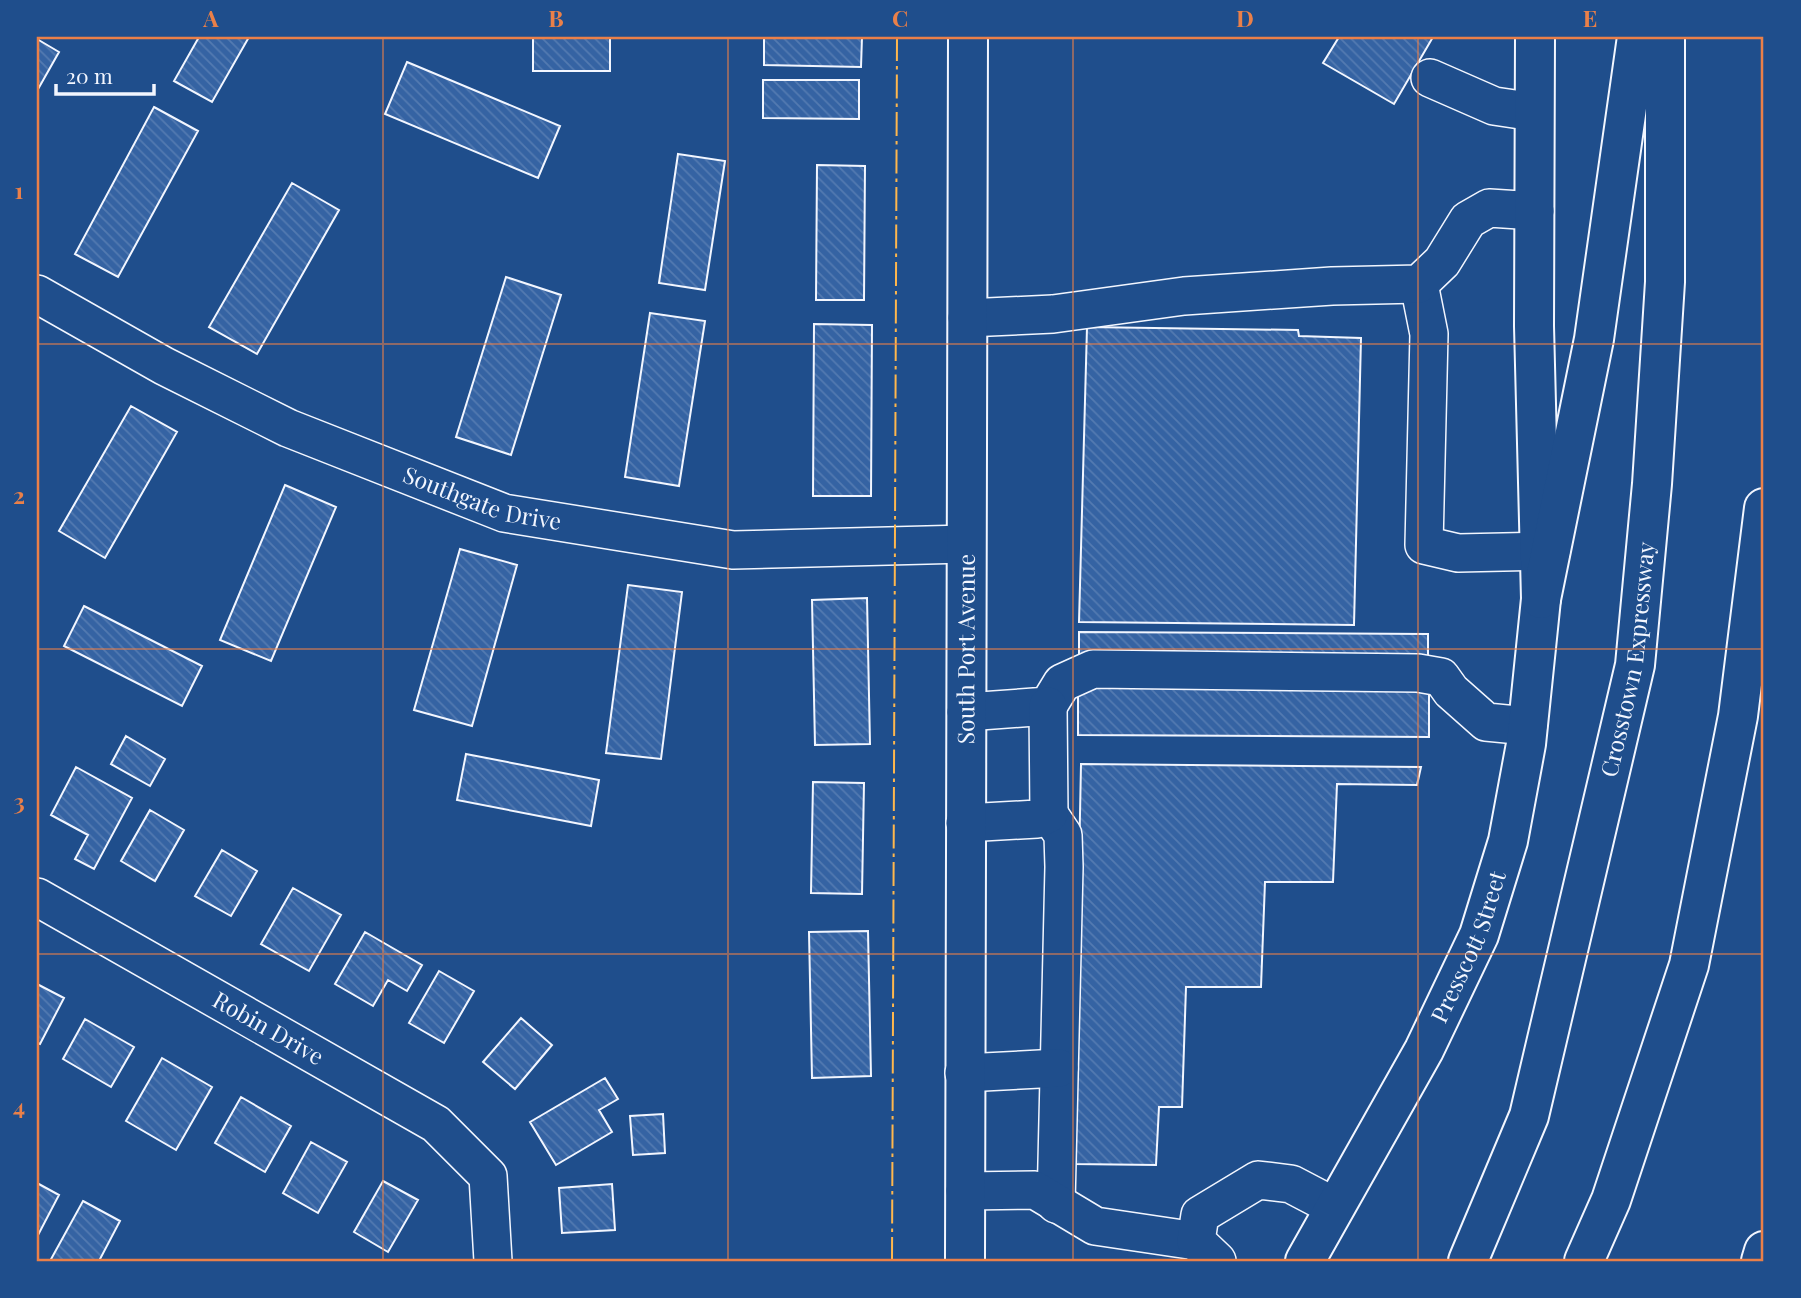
<svg xmlns="http://www.w3.org/2000/svg" width="1801" height="1298" font-family="'Playfair Display',serif">
	<style>
		.building { fill: url(#building-back-hatch); stroke: #f2f6ff; stroke-width: 2 }
		.lines { fill: none; stroke-linecap: round; stroke-linejoin: round }
		.minor-casing { stroke: #f2f6ff; stroke-width: 40 }
		.major-casing { stroke: #f2f6ff; stroke-width: 42 }
		.highway-casing { stroke: #f2f6ff; stroke-width: 42 }
		.minor { stroke: #1f4e8c; stroke-width: 37 }
		.major { stroke: #1f4e8c; stroke-width: 38 }
		.highway { stroke: #1f4e8c; stroke-width: 38 }
		.power { stroke: #ffb74d; stroke-width: 2; stroke-dasharray: 24 5 3.5 5; stroke-linecap: butt }
		.grid { fill: none; stroke: #ea8049; stroke-width: 2; stroke-opacity: 0.55 }
		.labels { text-anchor: middle; stroke-width: 5; stroke-linejoin: round; paint-order: stroke }
		.street-label { font-size: 23px; fill: #f2f6ff; stroke: #1f4e8c }
		.neatline { fill: none; stroke: #ea8049; stroke-width: 2.5 }
		.grid-label { font-size: 23px; text-anchor: middle; font-weight: bold; fill: #ea8049 }
	</style>
	<defs>
		<pattern id="building-back-hatch" width="6" height="6" patternUnits="userSpaceOnUse" patternTransform="scale(1.75)"><rect width="6" height="6" fill="#3563a3"/><path d="M-1 5l2 2M0 0l6 6M5-1l2 2" fill="none" stroke="#537ab1"/></pattern>
	</defs>
	<rect width="100%" height="100%" fill="#1f4e8c"/>
	<path class="building" d="M199,37H249L212,102L174,81Z
		M533,37H610V71H533Z
		M764,37H862L861,67L764,65Z
		M1339,37H1433L1394,104L1323,63Z
		M37,39L59,52L37,91Z
		M407,62L560,126L538,178L385,114Z
		M763,80H859V119L763,118Z
		M154,107L198,131L118,277L75,254Z
		M678,154L725,161L705,290L659,283Z
		M817,165L865,166L864,300H816Z
		M292,183L339,210L257,354L209,327Z
		M506,277L561,295L511,455L456,437Z
		M650,313L705,321L679,486L625,477Z
		M814,324L872,325L871,496H813Z
		M1087,327L1298,330L1299,336L1361,338L1354,625L1079,622Z
		M131,406L177,432L105,558L59,531Z
		M285,485L336,507L271,661L220,640Z
		M460,549L517,565L472,726L414,710Z
		M628,585L682,592L661,759L606,753Z
		M867,598L870,744L815,745L812,600Z
		M84,606L202,666L182,706L64,646Z
		M1079,632L1428,634V661L1079,659Z
		M1078,686L1429,687V737L1078,735Z
		M126,736L165,759L150,786L111,764Z
		M466,754L599,780L591,826L457,800Z
		M1081,764L1421,767L1417,785L1337,784L1333,882H1265L1261,987H1186L1182,1107H1159L1156,1165L1073,1164Z
		M76,767L132,798L94,869L75,859L88,835L51,815Z
		M813,782L864,783L862,894L811,893Z
		M150,810L184,830L155,881L121,861Z
		M222,850L257,871L231,916L195,896Z
		M293,888L341,915L309,971L261,944Z
		M868,931L871,1076L812,1078L809,932Z
		M365,932L422,965L407,991L388,980L373,1006L335,984Z
		M439,971L474,991L444,1043L409,1023Z
		M37,984L64,998L40,1044L37,1043Z
		M521,1018L552,1045L515,1089L483,1062Z
		M85,1019L134,1047L111,1087L63,1059Z
		M162,1058L212,1087L176,1150L126,1121Z
		M605,1078L618,1099L599,1110L612,1132L556,1165L530,1122Z
		M241,1097L291,1126L265,1172L215,1143Z
		M663,1114L665,1153L633,1155L630,1116Z
		M311,1142L347,1162L318,1213L283,1193Z
		M383,1181L418,1200L388,1252L354,1232Z
		M37,1183L59,1195L37,1237Z
		M612,1184L615,1230L562,1233L559,1188Z
		M83,1201L120,1221L99,1261H50Z"/>
	<g class="lines">
		<defs>
			<g id="minor">
				<path d="M1430,78L1494,106L1534,112"/>
				<path d="M1419,284L1429,334L1424,545L1458,553L1551,551"/>
				<path id="s1" d="M37,294L164,366L288,428L504,513L733,550L966,544"/>
				<path d="M967,318L1053,314L1184,296L1332,286L1419,284L1442,262L1468,220L1489,208L1535,211"/>
				<path d="M966,712L1048,706L1062,683L1093,669L1418,673L1441,677L1451,691L1486,722L1528,726"/>
				<path d="M1049,814L1063,835L1064,867L1056,1204"/>
				<path d="M965,823L1037,819L1049,814L1048,706"/>
				<path id="s2" d="M37,897L436,1124L488,1176L493,1261"/>
				<path d="M964,1073L1059,1068"/>
				<path d="M965,1191L1035,1190L1095,1226L1196,1241"/>
				<path d="M1217,1261L1196,1241L1200,1215L1258,1180L1291,1184L1335,1207"/>
			</g>
			<g id="major">
				<path id="s3" d="M965,1261L968,37"/>
				<path id="s4" d="M1305,1261L1424,1050L1479,935L1508,841L1526,744L1541,599L1534,326L1535,37"/>
				<path d="M1761,1261L1764,1251"/>
			</g>
			<g id="highway">
				<path d="M1541,599L1594,339L1637,37"/>
				<path id="s5" d="M1468,1261L1529,1116L1635,665L1652,484L1665,282V37"/>
				<path d="M1584,1261L1611,1200L1689,965L1738,716L1764,508"/>
			</g>
		</defs>
		<use href="#minor" class="minor-casing"/>
		<use href="#major" class="major-casing"/>
		<use href="#highway" class="highway-casing"/>
		<use href="#minor" class="minor"/>
		<use href="#major" class="major"/>
		<use href="#highway" class="highway"/>
		<path class="power" d="M892,1261L897,37"/>
	</g>
	<path class="grid" d="M383,37V1261M728,37V1261M1073,37V1261M1418,37V1261M37,344H1764M37,649H1764M37,954H1764"/>
	<g class="labels">
		<g class="street-label">
			<text dy="8" stroke="none"><textPath href="#s1" startOffset="492">Southgate Drive</textPath></text>
			<text dy="8" stroke="none"><textPath href="#s3" startOffset="612">South Port Avenue</textPath></text>
			<text dy="8" stroke="none"><textPath href="#s5" startOffset="625">Crosstown Expressway</textPath></text>
			<text dy="8" stroke="none"><textPath href="#s4" startOffset="355">Presscott Street</textPath></text>
			<text dy="8" stroke="none"><textPath href="#s2" startOffset="266">Robin Drive</textPath></text>
		</g>
	</g>
	<rect width="1801" height="1298" fill="none" stroke="#1f4e8c" stroke-width="77"/>
	<path d="M56 84v10h98v-10" fill="none" stroke="#f2f6ff" stroke-width="3.5"/>
	<text x="66" y="84" font-size="21" fill="#f2f6ff" stroke="#1f4e8c" stroke-width="5" paint-order="stroke">20 m</text>
	<rect x="38" y="38" width="1724" height="1222" class="neatline"/>
	<g class="grid-label">
		<text x="211" y="27">A</text>
		<text x="556" y="27">B</text>
		<text x="900" y="27">C</text>
		<text x="1245" y="27">D</text>
		<text x="1590" y="27">E</text>
		<text x="19" y="199">1</text>
		<text x="19" y="504">2</text>
		<text x="19" y="810">3</text>
		<text x="19" y="1115">4</text>
	</g>
</svg>
